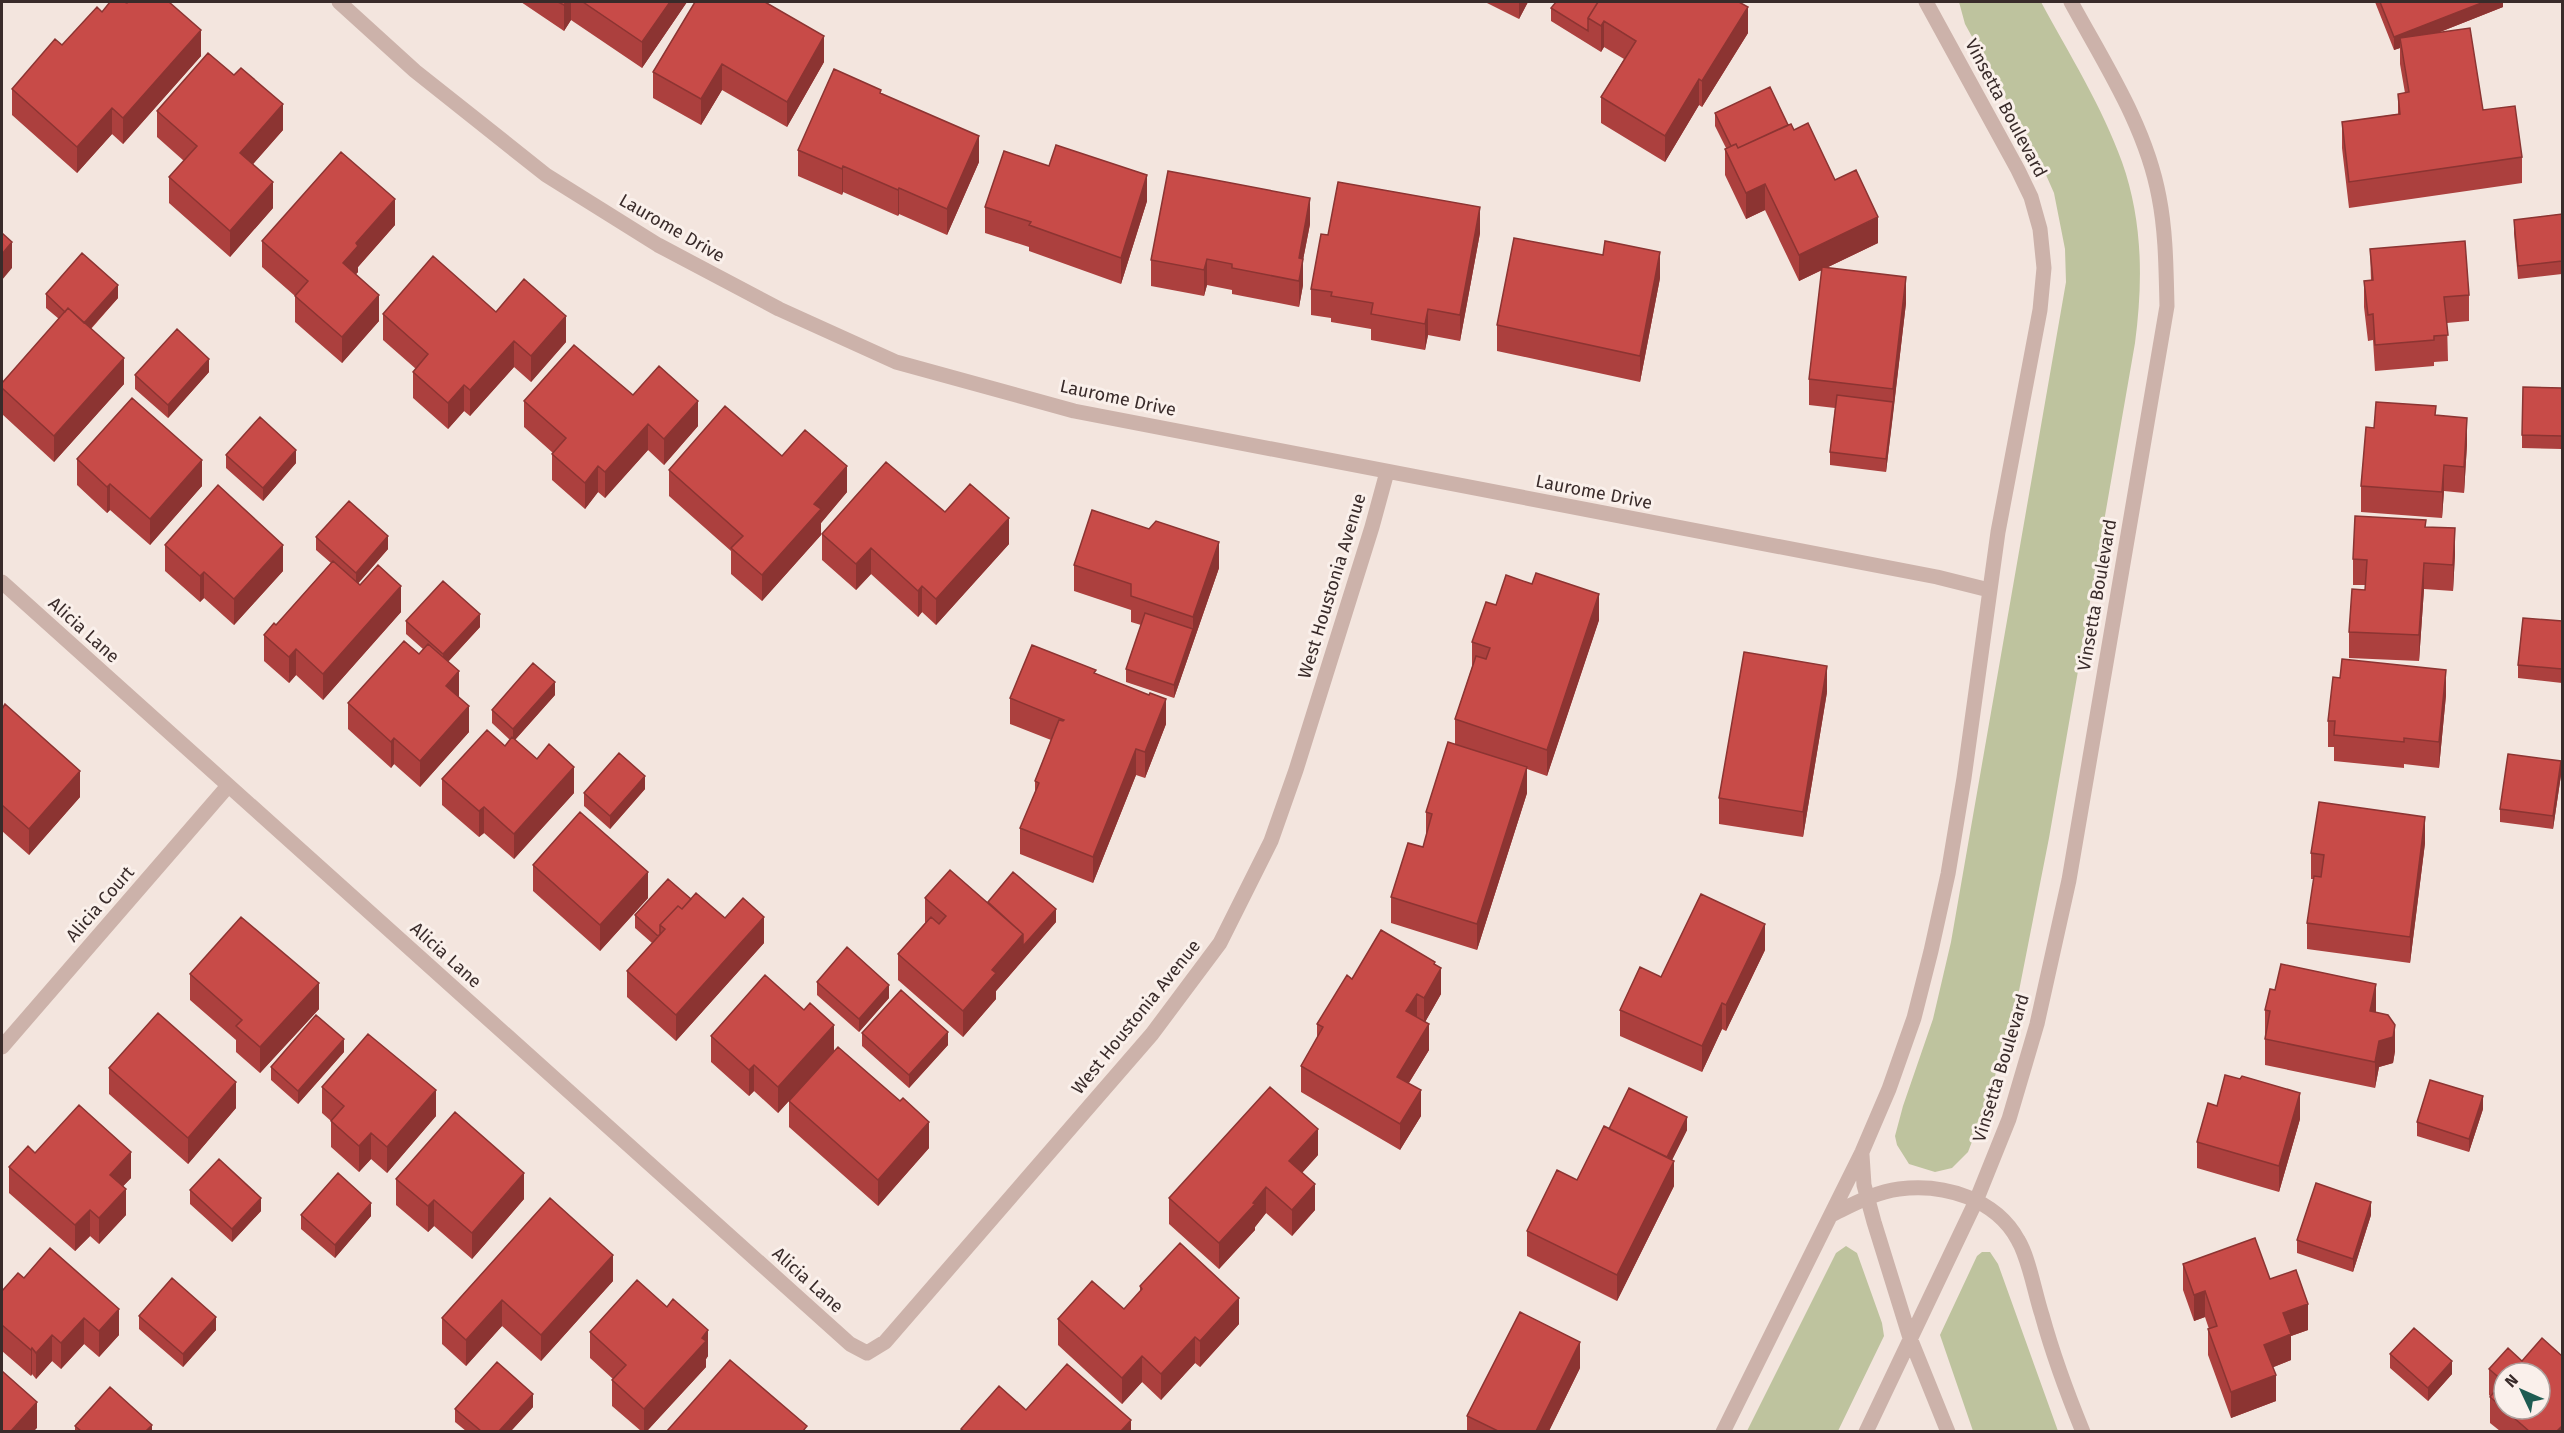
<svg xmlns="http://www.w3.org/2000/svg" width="2564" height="1433" font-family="'Fira Sans',sans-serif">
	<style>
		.green { fill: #bec39e }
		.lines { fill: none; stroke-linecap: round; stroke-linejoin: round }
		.street { stroke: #ccb2aa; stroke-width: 15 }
		.wall { fill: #ac403e }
		.shaded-wall { fill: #8c3432 }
		.building { fill: #c84b48; stroke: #8c3432; stroke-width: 1.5; fill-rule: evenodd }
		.labels { text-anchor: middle; stroke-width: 6; stroke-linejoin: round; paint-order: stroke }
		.street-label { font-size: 18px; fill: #392b2a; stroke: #faf0eb }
	</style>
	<rect width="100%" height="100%" fill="#f3e5de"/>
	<path class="green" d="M1959,2H2041C2069,54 2102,106 2122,162C2143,221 2143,282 2135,343L2049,838L2017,1001L1988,1100L1968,1152L1952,1168L1935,1172L1909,1164L1897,1145L1895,1136L1903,1106L1933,1019L1951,942L2066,282L2065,249L2054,193L2039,159L1965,24Z
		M1846,1246L1857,1253L1882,1323L1884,1336L1838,1431H1747L1836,1253Z
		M1982,1252H1990L1998,1264L2058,1431H1973L1940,1335L1977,1256Z"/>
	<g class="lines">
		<path class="street" d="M339,2L415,71L546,175L658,245L779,309L896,362L1074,411L1937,577L1989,590
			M2,582L850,1344L867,1353L885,1342L1152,1034L1220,943L1271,841L1296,770L1372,527L1387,472
			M2,1047L228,786
			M1862,1155L1864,1185L1874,1222L1910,1338L1948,1432
			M1831,1215C1852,1205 1875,1192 1899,1189C1944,1183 1996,1199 2018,1240C2029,1258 2035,1294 2042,1315C2053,1355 2067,1393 2083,1432
			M1723,1432L1862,1152L1889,1089L1914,1018L1931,951L1948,874L1964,778L1998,532L2040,310L2044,268L2040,229L2031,197L2018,170L1926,2
			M1866,1432L1976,1201L2009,1119L2037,1024L2069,880L2167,306C2166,269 2166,233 2159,197C2146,126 2104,63 2071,2"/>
	</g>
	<path class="wall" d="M521,2H687L642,68L571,20L564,31Z
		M695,2L824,62L787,127L722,90L701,125L653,98V72Z
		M1485,2H1528L1519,19Z
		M2375,2H2503V7L2440,32L2483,110L2522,157V183L2349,208L2342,148V122L2398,114V94L2405,93L2400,64V48L2394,50Z
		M1551,8L1748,33L1702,107L1699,105L1665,162L1601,123V97L1624,59L1604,47L1601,52L1551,21Z
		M102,12L201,56L123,144L112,134L77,173L12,115V89Z
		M881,93L979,162L947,235L899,214L898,216L843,192L842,195L798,176V150Z
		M157,111L283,130L253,164L273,208L230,257L169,203V177L184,161L157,137Z
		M1715,113L1788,125L1794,130L1835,180L1878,243L1826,268L1906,303L1886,472L1830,465V452L1835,408L1809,405V379L1822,270L1799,281L1765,210L1746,219L1725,175V149L1726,148L1715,126Z
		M1147,201L1121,284L1029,251V247L985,233V207Z
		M2562,214V274L2518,279L2514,233V220Z
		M1310,224L1303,260V285L1299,307L1232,294V290L1207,285L1204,296L1151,286V260Z
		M395,225L358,267V272L356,274L379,321L342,363L295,322V296L262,267V241Z
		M1480,233L1460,341L1428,335L1425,350L1371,340V329L1331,322V318L1311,315V289L1328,235Z
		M2370,249L2469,295V321L2447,323L2448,361L2434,362V366L2375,371L2373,340L2368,341L2364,307V281H2371Z
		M1660,278L1640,382L1497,351V325Z
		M46,294L118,298L91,329L124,384L54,462L2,414V383L59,319L46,308Z
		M496,312L566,342L531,382L514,367L470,416L464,411L448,429L413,398V372L416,369L383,340V314Z
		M209,372L168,418L135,389V375Z
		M2562,388V449L2522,448V435Z
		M633,395L698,426L664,465L648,450L605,498L598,492L585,509L552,480V454L553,453L524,427V401Z
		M2436,415L2467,444L2464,493L2444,491L2442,518L2361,512V486L2374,428Z
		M226,455L296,463L263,501L226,468Z
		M782,456L847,492L821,523V535L762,601L731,574V551L669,496V470Z
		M77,459L202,486L150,545L110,510L107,513L77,485Z
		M945,512L1009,544L936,625L922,612L918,617L871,574L856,590L822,560V534Z
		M2426,527L2455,554L2453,591L2424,589L2419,661L2349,658V632L2365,590V585H2353V559Z
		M316,537L388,549L358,583L401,612L323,700L296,675L289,683L264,661V635L276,625L331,563L316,550Z
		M165,545L283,571L234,625L204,598L200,602L165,571Z
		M1074,565L1219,568L1174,698L1126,682V669L1141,625L1131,622V610L1074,591Z
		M1496,605L1599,620L1547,776L1527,769V793L1477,950L1391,923V897L1423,847L1426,838V812L1455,745V719L1472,667V642Z
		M406,621L480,627L448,662L469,732L420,787L394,764L391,768L348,729V703L419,654L423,649L406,634Z
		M2562,621V683L2518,678V665Z
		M1096,674L1166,724L1145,778L1136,775L1093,883L1020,854V828L1035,793V781L1051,740L1010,724V698Z
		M1827,692L1803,837L1719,824V798Z
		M555,695L515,740L574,793L514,859L484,833L479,837L442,805V779L505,746L510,740L492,723V710Z
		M2446,695L2439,768L2404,764V768L2334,761V747H2328V721Z
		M2,709L80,797L29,855L2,831Z
		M2561,775L2553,829L2500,822V809Z
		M645,789L610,829L584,806V793Z
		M2425,843L2410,963L2307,949V923L2314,879H2311V853Z
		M533,865L648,898L600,951L533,891Z
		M925,898L988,902L1056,922L996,991V999L963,1037L898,980V954L925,923Z
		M691,899L725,918L764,943L676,1041L627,997V971L652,943L635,928V915Z
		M1765,950L1726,1031L1722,1029L1702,1072L1620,1036V1010L1661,977Z
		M1435,965L1441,994L1425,1022L1429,1050L1409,1083L1421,1116L1400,1150L1301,1092V1066L1317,1038V1024L1352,979Z
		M190,974L319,1009L260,1073L236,1052V1040L190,1000Z
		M817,982L889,998L859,1032L817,995Z
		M2265,1010H2376V1012L2395,1051L2393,1063L2379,1067L2375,1088L2265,1065Z
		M862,1033L948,1045L909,1088L862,1046Z
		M711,1036L834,1051L929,1148L878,1206L789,1127V1101L833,1052L778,1113L754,1091L749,1096L711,1062Z
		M344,1052L298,1104L271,1080V1067Z
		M109,1068L236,1108L188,1164L109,1094Z
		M322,1087L436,1116L387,1173L371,1159L359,1172L331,1147V1121L322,1113Z
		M2217,1106L2300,1119L2279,1192L2197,1168V1142Z
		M2483,1109L2469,1152L2417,1136V1122Z
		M1609,1129L1687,1130L1672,1160L1674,1186L1617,1301L1527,1256V1231L1577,1180Z
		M35,1153L131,1178L123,1186L126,1215L99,1244L90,1236L75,1251L9,1193V1167Z
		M1318,1155L1302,1173L1315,1210L1292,1236L1266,1213L1255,1227V1230L1219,1269L1169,1224V1198Z
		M396,1179L524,1199L472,1259L434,1226L428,1232L396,1205Z
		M190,1190L261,1211L232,1242L190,1204Z
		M550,1198L613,1281L541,1361L502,1326L466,1366L442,1344V1318Z
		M301,1215L371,1216L335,1258L301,1229Z
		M2371,1215L2353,1272L2297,1253V1240Z
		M2183,1264L2270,1279L2308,1330L2291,1336V1360L2273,1367L2276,1401L2231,1418L2208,1355V1329H2209L2205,1317L2194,1321L2183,1290Z
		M24,1278L119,1335L99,1357L84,1344L61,1369L52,1361L36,1379L32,1374L31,1376L2,1351V1291Z
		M1140,1286L1239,1324L1200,1367L1195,1363L1161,1400L1142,1382L1122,1404L1058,1345V1319L1124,1309L1140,1292Z
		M139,1316L216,1330L183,1367L139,1329Z
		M590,1332L708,1356L706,1359V1367L647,1431H641L612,1406V1380L613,1379L590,1358Z
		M2390,1354L2452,1374L2428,1401L2390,1368Z
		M2522,1361L2562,1431H2500L2490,1423V1396L2489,1395V1369Z
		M1580,1368L1549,1431H1467V1416Z
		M533,1407L511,1431H466L455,1422V1409Z
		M75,1426L152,1431H75Z"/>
	<path class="shaded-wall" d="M566,2H571V20L564,31V5Z
		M670,2H687L642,68V42Z
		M1519,2H1528L1519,19Z
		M2484,2H2503V7L2402,47L2400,38V48L2394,50V37Z
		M1748,7V33L1702,107V81Z
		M1604,21V47L1601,52V26Z
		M201,30V56L123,144V118Z
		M824,36V62L787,127V102Z
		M722,64V90L701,125V99Z
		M1699,79V105L1665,162V136Z
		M283,104V130L240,179V153Z
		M112,108V134L77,173V147Z
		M979,136V162L947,235V209Z
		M843,166V192L842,195V169Z
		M1147,175V201L1121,284V258Z
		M273,182V208L230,257V231Z
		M1765,184V210L1746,219V193Z
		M899,188V214L898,216V190Z
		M1310,198V224L1303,260V285L1299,307V258Z
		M395,199V225L358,267V272L343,288V263L356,243Z
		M1480,207V233L1460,341V315Z
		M1878,217V243L1799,281V255Z
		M12,242V268L2,280V254Z
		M1660,252V278L1640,382V356Z
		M1207,259V285L1204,296V270Z
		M1906,277V303L1893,415V389Z
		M118,285V298L81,339V326Z
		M379,295V321L342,363V337Z
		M1428,309V335L1425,350V324Z
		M566,316V342L531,382V356Z
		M514,341V367L470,416V390Z
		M124,358V384L54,462V436Z
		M209,359V372L168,418V405Z
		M464,385V411L448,429V403Z
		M698,401V426L664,465V439Z
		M1893,402V415L1886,472V459Z
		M2467,418V444L2464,493V467Z
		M648,424V450L605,498V472Z
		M296,450V463L263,501V488Z
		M202,460V486L150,545V519Z
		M2444,465V491L2442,518V492Z
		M598,466V492L585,509V483Z
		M847,466V492L821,523V535L762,601V575L814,504Z
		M110,484V510L107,513V487Z
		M1009,518V544L936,625V599Z
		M2455,528V554L2453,591V565Z
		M388,536V549L356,586V573Z
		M1219,542V568L1174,698V685L1193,629V617Z
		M283,545V571L234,625V599Z
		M871,548V574L856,590V564Z
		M2424,563V589L2419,661V635Z
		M204,572V598L200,602V576Z
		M401,586V612L323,700V674Z
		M922,586V612L918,617V591Z
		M1599,594V620L1547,776V750Z
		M480,614V627L443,667V654Z
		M296,649V675L289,683V657Z
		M1827,666V692L1803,837V812Z
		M2446,670V695L2439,768V742Z
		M459,671V697L446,686Z
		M555,682V695L513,742V729Z
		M1166,699V724L1145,778V752Z
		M469,706V732L420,787V761Z
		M394,738V764L391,768V742Z
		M1136,749V775L1093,883V857Z
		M2561,761V775L2553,829V816Z
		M574,767V793L514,859V834Z
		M1527,767V793L1477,950V924Z
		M80,771V797L29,855V829Z
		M645,776V789L610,829V816Z
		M484,807V833L479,837V811Z
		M2425,817V843L2410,963V937Z
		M648,872V898L600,951V925Z
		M1056,909V922L996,991V999L963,1037V1011L992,970L1023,934Z
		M764,917V943L676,1041V1015Z
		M1765,924V950L1726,1031V1005Z
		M1435,962V978L1441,968V994L1424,1024V998Z
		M319,983V1009L260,1073V1047Z
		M2376,984V1010L2370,1037V1011Z
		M889,985V998L859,1032V1019Z
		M1417,994V1020L1406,1011Z
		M1722,1003V1029L1702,1072V1046Z
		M1429,1024V1050L1397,1102V1077Z
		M834,1025V1051L778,1113V1087Z
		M2395,1025V1051L2393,1063L2379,1067L2375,1088V1062L2379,1041Z
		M948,1032V1045L909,1088V1075Z
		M344,1039V1052L298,1104V1091Z
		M754,1065V1091L749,1096V1070Z
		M236,1082V1108L188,1164V1138Z
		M436,1090V1116L387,1173V1147Z
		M1421,1090V1116L1400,1150V1124Z
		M2300,1093V1119L2279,1192V1166Z
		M2483,1096V1109L2469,1152V1139Z
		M1687,1117V1130L1662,1180V1167Z
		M929,1122V1148L878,1206V1180Z
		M1318,1129V1155L1289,1187V1161Z
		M371,1133V1159L359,1172V1146Z
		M131,1152V1178L110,1200V1175Z
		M1674,1161V1186L1617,1301V1275Z
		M524,1173V1199L472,1259V1233Z
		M1315,1184V1210L1292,1236V1210Z
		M1266,1187V1213L1255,1227V1230L1219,1269V1243Z
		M126,1189V1215L99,1244V1218Z
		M261,1198V1211L232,1242V1229Z
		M434,1200V1226L428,1232V1206Z
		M2371,1202V1215L2353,1272V1259Z
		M371,1203V1216L335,1258V1245Z
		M90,1210V1236L75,1251V1225Z
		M613,1255V1281L541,1361V1335Z
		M2205,1291V1317L2194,1321V1295Z
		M1239,1298V1324L1200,1367V1341Z
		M502,1300V1326L466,1366V1340Z
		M2308,1304V1330L2291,1336V1360L2264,1371V1345L2283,1313Z
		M119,1309V1335L99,1357V1331Z
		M216,1317V1330L183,1367V1354Z
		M84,1318V1344L61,1369V1343Z
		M708,1330V1356L706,1359V1367L647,1431H644V1409Z
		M52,1335V1361L36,1379V1353Z
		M1195,1337V1363L1161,1400V1374Z
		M1580,1342V1368L1549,1431H1536Z
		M32,1348V1374L31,1376V1350Z
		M1142,1356V1382L1122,1404V1378Z
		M2452,1361V1374L2428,1401V1388Z
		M2276,1375V1401L2231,1418V1392Z
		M533,1394V1407L511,1431H499Z
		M37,1402V1428L34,1431H11Z
		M1131,1420V1431H1121Z
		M152,1425V1431H146Z
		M2562,1426V1431H2557Z"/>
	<path class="building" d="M110,2H124L127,3L128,2H169L201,30L123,118L112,108L77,147L12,89L55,39L62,45L97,7L102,12Z
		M558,2H566L564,5Z
		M583,2H670L642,42Z
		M695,2H765L824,36L787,102L722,64L701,99L653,72Z
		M1556,2H1598L1588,18V31L1551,8Z
		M1598,2H1739L1748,7L1702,81L1699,79L1665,136L1601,97L1636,41L1604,21L1601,26L1588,18Z
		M2380,2H2484L2394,37Z
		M2470,28L2483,110L2515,106L2522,157L2349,182L2342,122L2400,114L2398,94L2409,92L2400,38Z
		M208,53L234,75L241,68L283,104L240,153L273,182L230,231L169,177L197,146L157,111Z
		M834,69L881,90L880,93L979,136L947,209L899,188L898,190L843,166L842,169L798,150Z
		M1770,87L1788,125L1738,148L1736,144L1731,146L1715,113Z
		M1808,123L1835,180L1856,170L1878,217L1799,255L1765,184L1746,193L1725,149L1736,144L1738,148L1791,124L1794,130Z
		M1056,145L1147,175L1121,258L1029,225L1031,222L985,207L1004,151L1049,166Z
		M341,152L395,199L356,243L358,246L343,263L379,295L342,337L295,296L308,281L262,241Z
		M1168,171L1310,198L1299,258L1303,259L1299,281L1232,268V264L1207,259L1204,270L1151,260Z
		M1338,182L1480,207L1460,315L1428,309L1425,324L1371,314L1373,303L1331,296L1332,292L1311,289L1321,234L1328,235Z
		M2562,214V261L2518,266L2514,220Z
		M2,233L12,242L2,254Z
		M1514,238L1603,255L1605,241L1660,252L1640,356L1497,325Z
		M2465,241L2469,295L2444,297L2448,335L2434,336V340L2375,345L2373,314L2368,315L2364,281L2373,280L2370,249Z
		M82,253L118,285L84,323L68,308L65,312L46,294Z
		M433,256L496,312L524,279L566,316L531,356L514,341L470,390L464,385L448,403L413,372L428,354L383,314Z
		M1822,267L1906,277L1893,389L1809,379Z
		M68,308L124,358L54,436L2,388V383Z
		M177,329L209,359L168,405L135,375Z
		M574,345L633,395L659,366L698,401L664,439L648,424L605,472L598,466L585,483L552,454L566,438L524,401Z
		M2523,387L2562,388V436L2522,435Z
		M1837,395L1893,402L1886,459L1830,452Z
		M132,398L202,460L150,519L110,484L107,487L77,459Z
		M2376,402L2436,406L2435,415L2467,418L2464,467L2444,465L2442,492L2361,486L2366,427L2374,428Z
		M725,406L782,456L805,430L847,466L814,504L821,509L762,575L731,548L743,536L669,470Z
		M260,417L296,450L263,488L226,455Z
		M886,462L945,512L970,484L1009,518L936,599L922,586L918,591L871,548L856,564L822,534Z
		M218,485L283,545L234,599L204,572L200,576L165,545Z
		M349,501L388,536L356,573L316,537Z
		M1092,510L1149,529L1156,521L1219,542L1193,617L1131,596V584L1074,565Z
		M2355,516L2426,520L2425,527L2455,528L2453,565L2424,563L2419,635L2349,632L2352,589L2365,590L2367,560L2353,559Z
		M333,561L360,585L378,565L401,586L323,674L296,649L289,657L264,635L274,623L276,625Z
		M1536,573L1599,594L1547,750L1455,719L1476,656L1486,659L1490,648L1472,642L1486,602L1496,605L1506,575L1532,584Z
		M443,581L480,614L443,654L406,621Z
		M1145,613L1193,629L1174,685L1126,669Z
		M2523,618L2562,621V669L2518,665Z
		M404,641L419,654L428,644L459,671L446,686L469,706L420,761L394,738L391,742L348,703Z
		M1032,645L1096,670L1094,673L1149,695L1150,693L1166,699L1145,752L1136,749L1093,857L1020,828L1039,783L1035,781L1059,720L1063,721L1064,720L1010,698Z
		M1744,652L1827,666L1803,812L1719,798Z
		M2342,659L2446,670L2439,742L2404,738V742L2334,735L2335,721H2328L2333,677L2340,678Z
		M533,663L555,682L513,729L492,710Z
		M5,704L80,771L29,829L2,805V709Z
		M487,730L505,746L512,737L537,759L549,744L574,767L514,834L484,807L479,811L442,779Z
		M1448,742L1527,767L1477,924L1391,897L1408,843L1423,847L1432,814L1426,812Z
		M619,753L645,776L610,816L584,793Z
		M2508,754L2561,761L2553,816L2500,809Z
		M2319,802L2425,817L2410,937L2307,923L2314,876L2321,877L2324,855L2311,853Z
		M580,812L648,872L600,925L533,865Z
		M950,870L1023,934L992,970L996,973L963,1011L898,954L931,917L939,924L946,916L925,898Z
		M1013,872L1056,909L1023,946V934L988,902Z
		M668,879L691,899L682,909L678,906L660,925V934L658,936L635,915Z
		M696,893L725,918L743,898L764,917L676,1015L627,971L665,929L660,925L678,906L682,909Z
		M1701,894L1765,924L1726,1005L1722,1003L1702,1046L1620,1010L1640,967L1661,977Z
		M241,917L319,983L260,1047L236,1026L242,1020L190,974Z
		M1381,930L1435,962L1434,964L1441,968L1424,998L1417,994L1406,1011L1429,1024L1397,1077L1421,1090L1400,1124L1301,1066L1323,1027L1317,1024L1347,975L1352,979Z
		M847,947L889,985L859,1019L817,982Z
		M2281,964L2376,984L2370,1011L2388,1015L2395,1025L2393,1037L2379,1041L2375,1062L2265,1039L2270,1011L2265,1010L2270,989L2275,990Z
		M765,975L804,1010L810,1003L834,1025L778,1087L754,1065L749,1070L711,1036Z
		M901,990L948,1032L909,1075L862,1033Z
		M158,1013L236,1082L188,1138L109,1068Z
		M316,1015L344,1039L298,1091L271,1067Z
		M368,1034L436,1090L387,1147L371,1133L359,1146L331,1121L344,1106L322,1087Z
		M838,1047L900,1101L903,1098L929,1122L878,1180L789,1101Z
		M2225,1075L2240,1079L2242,1076L2300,1093L2279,1166L2197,1142L2208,1103L2217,1106Z
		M2430,1080L2483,1096L2469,1139L2417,1122Z
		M1270,1087L1318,1129L1289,1161L1315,1184L1292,1210L1266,1187L1253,1203L1255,1204L1219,1243L1169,1198Z
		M1629,1088L1687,1117L1667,1157L1609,1129Z
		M79,1105L131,1152L110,1175L126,1189L99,1218L90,1210L75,1225L9,1167L28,1146L35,1153Z
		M455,1112L524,1173L472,1233L434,1200L428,1206L396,1179Z
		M1604,1126L1674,1161L1617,1275L1527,1231L1557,1170L1577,1180Z
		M219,1159L261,1198L232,1229L190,1190Z
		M338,1173L371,1203L335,1245L301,1215Z
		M2316,1183L2371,1202L2353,1259L2297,1240Z
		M550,1198L613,1255L541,1335L502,1300L466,1340L442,1318Z
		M2255,1238L2270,1279L2296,1270L2308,1304L2283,1313L2291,1334L2264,1345L2276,1375L2231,1392L2208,1329L2217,1326L2205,1291L2194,1295L2183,1264Z
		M1180,1243L1239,1298L1200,1341L1195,1337L1161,1374L1142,1356L1122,1378L1058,1319L1092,1281L1124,1309L1142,1289L1140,1286Z
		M50,1248L119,1309L99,1331L84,1318L61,1343L52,1335L36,1353L32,1348L31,1350L2,1325V1291L18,1273L24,1278Z
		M172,1278L216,1317L183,1354L139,1316Z
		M637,1280L667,1307L673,1299L708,1330L702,1338L706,1341L644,1409L612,1380L626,1365L590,1332Z
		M1520,1312L1580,1342L1536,1431H1498L1467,1416Z
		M2414,1328L2452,1361L2428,1388L2390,1354Z
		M2542,1338L2562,1356V1426L2557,1431H2529L2490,1397L2503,1381L2489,1369L2508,1348L2522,1361ZM2504,1373H2540V1409H2504Z
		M730,1360L807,1426L803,1431H667Z
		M497,1362L533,1394L499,1431H481L455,1409Z
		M1067,1364L1131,1420L1121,1431H964L961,1429L999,1386L1026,1410Z
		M2,1371L37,1402L11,1431H2Z
		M110,1387L152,1425L146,1431H81L75,1426Z"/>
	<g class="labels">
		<g class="street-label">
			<text transform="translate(2006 108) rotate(62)" y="6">Vinsetta Boulevard</text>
			<text transform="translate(672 228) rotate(30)" y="6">Laurome Drive</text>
			<text transform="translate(1118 398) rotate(12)" y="6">Laurome Drive</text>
			<text transform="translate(1594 492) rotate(11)" y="6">Laurome Drive</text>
			<text transform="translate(1332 586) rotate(-73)" y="6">West Houstonia Avenue</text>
			<text transform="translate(2097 595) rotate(-80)" y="6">Vinsetta Boulevard</text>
			<text transform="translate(84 630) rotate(42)" y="6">Alicia Lane</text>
			<text transform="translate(100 904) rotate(-49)" y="6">Alicia Court</text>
			<text transform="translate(446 955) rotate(42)" y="6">Alicia Lane</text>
			<text transform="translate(1136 1017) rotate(-51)" y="6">West Houstonia Avenue</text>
			<text transform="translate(2001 1068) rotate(-73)" y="6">Vinsetta Boulevard</text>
			<text transform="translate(808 1280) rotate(42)" y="6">Alicia Lane</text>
		</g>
	</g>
	<rect width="2564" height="1433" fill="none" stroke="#392b2a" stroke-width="6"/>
	<g transform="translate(2522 1391) rotate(314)"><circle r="28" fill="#faf0eb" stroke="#ada19e" stroke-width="1.5"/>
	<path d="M0-4.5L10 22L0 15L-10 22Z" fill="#1e5c52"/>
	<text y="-9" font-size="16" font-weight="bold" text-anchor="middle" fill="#392b2a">N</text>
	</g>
</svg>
